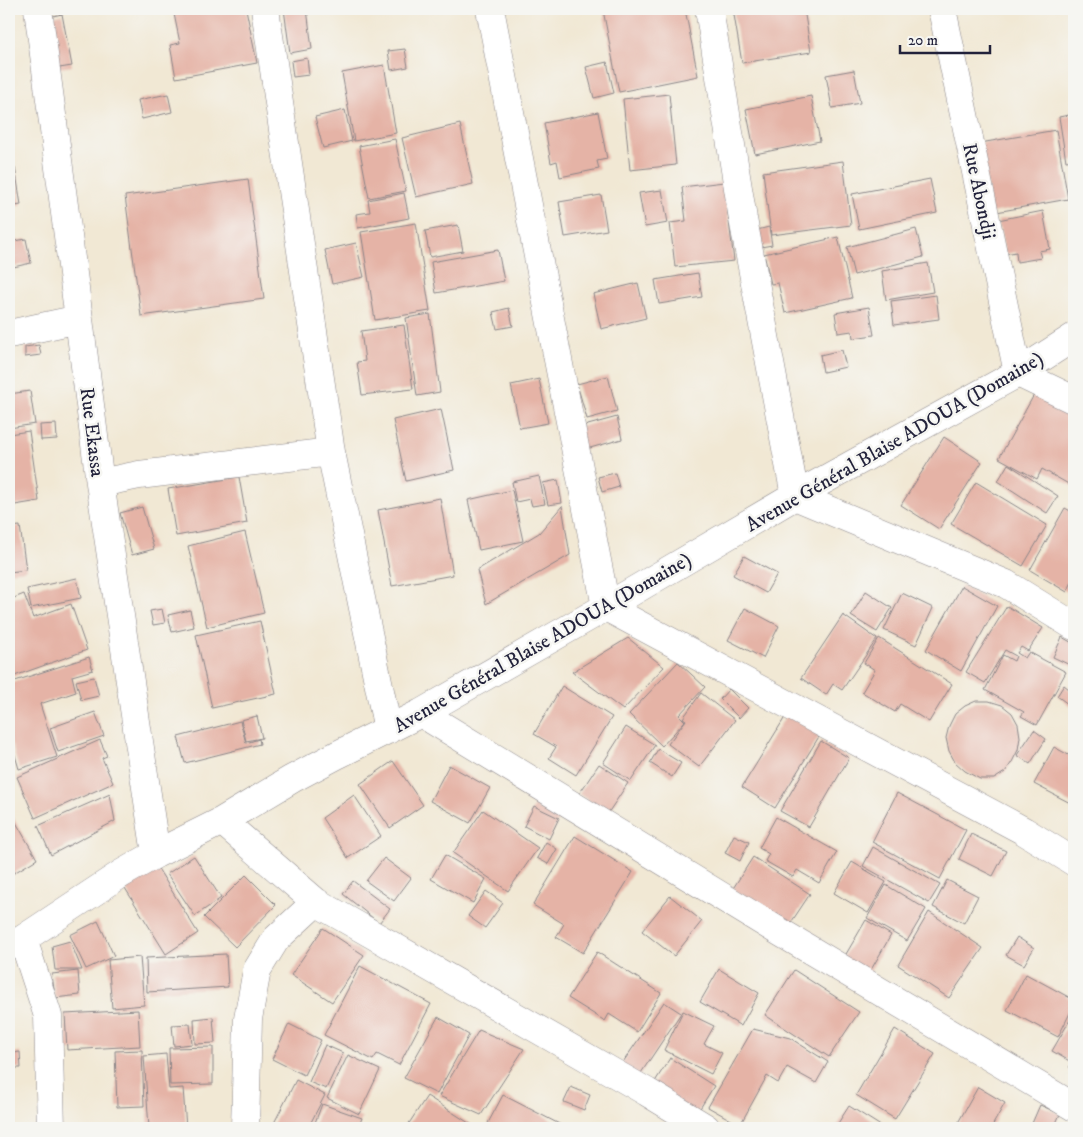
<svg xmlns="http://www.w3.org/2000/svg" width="1083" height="1137" font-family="'IM FELL DW Pica',serif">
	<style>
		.building { fill: #e5b3a6 }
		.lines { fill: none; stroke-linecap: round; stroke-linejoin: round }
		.minor-casing { stroke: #8a8588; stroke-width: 29 }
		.minor { stroke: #fff; stroke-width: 28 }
		.labels { text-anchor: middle; stroke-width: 5; stroke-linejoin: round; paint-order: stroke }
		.street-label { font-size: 20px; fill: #22223b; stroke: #f6f6f2 }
	</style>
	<rect width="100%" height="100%" fill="#f6f6f2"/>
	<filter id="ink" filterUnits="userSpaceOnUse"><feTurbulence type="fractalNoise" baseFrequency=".02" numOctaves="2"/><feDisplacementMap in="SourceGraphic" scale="10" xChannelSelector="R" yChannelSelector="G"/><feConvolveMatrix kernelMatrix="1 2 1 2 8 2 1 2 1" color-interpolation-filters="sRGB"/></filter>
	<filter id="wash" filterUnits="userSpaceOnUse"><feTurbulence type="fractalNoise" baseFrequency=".0096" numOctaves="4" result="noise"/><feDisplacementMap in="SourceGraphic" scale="20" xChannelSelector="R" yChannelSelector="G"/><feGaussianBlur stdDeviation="1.12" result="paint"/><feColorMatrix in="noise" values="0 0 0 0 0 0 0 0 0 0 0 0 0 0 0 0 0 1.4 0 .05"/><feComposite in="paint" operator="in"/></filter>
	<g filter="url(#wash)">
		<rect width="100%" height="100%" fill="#f1e8d4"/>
		<g id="blocks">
			<path class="building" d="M173,9H246L257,63L176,78L170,45L180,43Z
				M284,9H307L312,49L290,53Z
				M609,9H685L698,76L619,92L603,10Z
				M733,9H804L811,52L742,63Z
				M62,14L72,66L53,69L44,18Z
				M405,49L408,67L391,70L388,51Z
				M307,58L309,75L293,77L291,61Z
				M607,62L614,93L594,98L586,67Z
				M384,65L396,133L354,141L342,73Z
				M854,70L860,103L832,108L826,75Z
				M168,94L172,112L142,119L138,100Z
				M669,94L676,165L630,170L623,99Z
				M811,96L820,141L755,154L746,109Z
				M345,110L352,141L323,148L315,117Z
				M598,112L607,159L597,161L599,169L560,177L557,161L551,163L544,123Z
				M1074,114V160L1066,161L1059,117Z
				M460,124L473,184L416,197L402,138Z
				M1056,130L1068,199L991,213L980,143Z
				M395,139L406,191L369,198L359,146Z
				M843,161L851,225L771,235L763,172Z
				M15,167L21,205L9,207V168Z
				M248,179L264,299L141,316L125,196Z
				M930,179L937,213L859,229L852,194Z
				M724,182L734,261L675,267L670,223L686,221L682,187Z
				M662,190L668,223L645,227L639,193Z
				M404,193L409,218L358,228L356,214L370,212L368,200Z
				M601,195L607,230L565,237L559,202Z
				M1043,211L1050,249L1039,251L1041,258L1017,262L1016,252L1005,254L998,220Z
				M416,223L430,311L375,320L361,232Z
				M458,225L463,251L430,257L425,231Z
				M769,227L772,245L761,247L757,230Z
				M916,229L923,257L854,275L847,247Z
				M838,237L852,298L785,313L778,283L771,284L764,254Z
				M26,239L31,263L9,268V242Z
				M356,243L364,277L332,284L325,250Z
				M498,250L504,281L436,293L431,262Z
				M928,263L933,292L886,300L882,271Z
				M698,273L702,297L659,304L655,280Z
				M638,283L646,318L601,329L593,294Z
				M936,295L939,319L894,325L891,301Z
				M869,307L874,335L853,338L852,331L838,333L835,313Z
				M509,308L513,326L497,329L493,312Z
				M430,314L440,392L417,396L406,318Z
				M404,325L413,389L362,395L357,362L365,361L361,331Z
				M39,345L41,355L25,357V347Z
				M842,350L846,367L823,372L820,355Z
				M608,376L617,411L587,419L577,384Z
				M539,379L548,423L520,428L511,385Z
				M30,391L35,424L9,428V394Z
				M1035,393L1074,414V481L1072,486L1042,469L1037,479L999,458Z
				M441,409L454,470L406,481L393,420Z
				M617,417L622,439L583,450L577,428Z
				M56,424L57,439L41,440L40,425Z
				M29,431L39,501L9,506V434Z
				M944,437L982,462L939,529L901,505Z
				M1008,464L1058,496L1047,513L998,481Z
				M615,473L619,487L602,492L598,477Z
				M539,476L545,504L532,506L530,499L516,502L512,482Z
				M239,477L247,523L176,536L168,489Z
				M558,480L562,503L548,505L543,483Z
				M976,482L1047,525L1023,566L951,524Z
				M512,490L523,541L479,550L468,500Z
				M440,498L453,575L392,586L378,510Z
				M562,506L570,555L486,604L477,570L539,533Z
				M142,507L154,549L132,555L120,513Z
				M1065,508L1074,513V578L1067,592L1030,570Z
				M9,517H10L11,527L20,526L26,570L9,572Z
				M245,532L264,613L207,627L188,546Z
				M744,556L777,574L766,593L733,575Z
				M77,578L81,598L31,608L27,589Z
				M962,586L997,606L961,671L926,650Z
				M866,591L892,608L877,632L851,616Z
				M902,593L933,608L916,645L884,630Z
				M24,594L33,618L71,604L87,650L9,678V600Z
				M1007,606L1043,628L1028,651L1021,647L1017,653L1025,658L1029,652L1066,672L1037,725L1021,716L1024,712L985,690L1003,655L1014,661L1016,656L1005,650L985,683L966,672Z
				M745,608L779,626L763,658L728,640Z
				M162,609L165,623L153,625L150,611Z
				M190,610L194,627L172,632L168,615Z
				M843,615L877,639L842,690L833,684L826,695L801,678Z
				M260,621L276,694L212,708L196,635Z
				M1062,637L1074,644V667L1053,657Z
				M628,638L664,667L623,710L572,672Z
				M879,638L952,684L929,722L900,704L895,712L862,692L875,670L864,663Z
				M89,657L93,670L72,676L76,692L40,704L57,757L19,769L9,735V683Z
				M678,662L705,687L679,715L685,721L662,746L629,714Z
				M94,677L99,696L81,700L76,681Z
				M1064,685L1074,693V703L1072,707L1057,696Z
				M562,686L612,717L576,775L549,758L556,747L534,734Z
				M729,689L748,708L739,718L720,699Z
				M701,693L735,720L699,767L668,744L686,720L683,718Z
				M976,701H989L1002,705L1012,713L1018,724L1020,737L1018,750L1012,762L1005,772L994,779H980L965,771L955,762L949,751L946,738L949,726L955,714L965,706Z
				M95,712L104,736L58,752L50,728Z
				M787,714L820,735L775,808L742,787Z
				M257,716L262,738L246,741L241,720Z
				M240,721L246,743L259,739L260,744L185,763L178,737Z
				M626,727L655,745L631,781L603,763Z
				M1034,730L1046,739L1030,764L1017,755Z
				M100,740L107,756L102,758L113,783L35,818L17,777Z
				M821,741L849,758L809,827L780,811Z
				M1054,747L1074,758V805L1034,784Z
				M658,749L681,763L672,777L650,763Z
				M393,761L423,805L390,828L360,784Z
				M599,764L628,783L608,813L579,794Z
				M449,765L490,788L470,823L430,801Z
				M897,793L966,830L940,879L872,842Z
				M110,794L115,821L51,855L38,826Z
				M354,795L381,836L348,858L322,818Z
				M534,806L559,818L549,839L524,826Z
				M483,810L538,848L508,891L453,853Z
				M10,812L37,859L9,876V813Z
				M776,817L837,852L819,883L797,870L793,877L765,861L769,854L759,848Z
				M971,834L1006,851L993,876L959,859Z
				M734,835L749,842L740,861L725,853Z
				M575,836L633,872L583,953L556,937L564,924L533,905Z
				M546,842L557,849L548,864L537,858Z
				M873,847L940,885L929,903L863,866Z
				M445,855L486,879L473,903L431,879Z
				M194,856L221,898L195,916L167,874Z
				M753,857L810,894L788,927L732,890Z
				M384,858L411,878L394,901L366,881Z
				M852,862L886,882L868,913L834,893Z
				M157,867L198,933L166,954L125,888Z
				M246,875L276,905L235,947L204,917Z
				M947,880L978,896L964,923L933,907Z
				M353,881L390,909L379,923L343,894Z
				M886,885L926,909L907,941L867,918Z
				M486,891L503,903L485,928L468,916Z
				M670,896L702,921L674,956L642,931Z
				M929,912L983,948L949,998L898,965Z
				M866,920L891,935L868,975L842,961Z
				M98,921L114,956L86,969L70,935Z
				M323,928L364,955L332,1002L291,975Z
				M1017,937L1034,948L1024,965L1006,955Z
				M70,941L82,970H55L52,946Z
				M597,952L661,993L637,1032L609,1014L605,1021L568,998Z
				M226,954L228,987L147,992L146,958Z
				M140,957L144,1005L112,1008L108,960Z
				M360,966L431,1004L399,1065L377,1054L373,1060L324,1035Z
				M719,969L759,993L741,1026L700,1002Z
				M794,970L859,1012L829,1057L765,1015Z
				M78,971L80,995L55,998L52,974Z
				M1026,974L1074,1000V1005L1058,1037L1007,1010Z
				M664,1002L681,1013L635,1082L617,1071Z
				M138,1010L140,1046L67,1050L65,1014Z
				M683,1011L714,1026L704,1044L722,1053L711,1074L664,1050Z
				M1074,1013V1070L1069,1067L1073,1063L1052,1051Z
				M213,1017L215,1043L195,1044L194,1019Z
				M438,1017L469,1035L437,1094L404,1078Z
				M190,1024L192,1044L174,1046L172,1025Z
				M289,1024L321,1040L304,1075L272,1059Z
				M753,1029L790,1038L828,1062L816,1083L787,1067L778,1083L767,1076L740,1125L708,1107Z
				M895,1029L935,1054L895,1119L856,1095Z
				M479,1030L524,1049L481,1115L439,1096Z
				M9,1045H11V1053L20,1052L21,1068H9Z
				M325,1045L343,1053L326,1089L309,1082Z
				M213,1047V1084L170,1085L169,1048Z
				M142,1050L144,1106L117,1107L115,1051Z
				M166,1054L169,1089L183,1088L186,1128H149L144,1056Z
				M348,1055L380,1070L359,1114L327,1098Z
				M670,1058L714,1086L694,1118L649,1091Z
				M296,1080L325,1095L308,1128H280L273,1125Z
				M571,1087L590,1095L584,1110L564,1102Z
				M978,1087L1005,1103L991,1128H955Z
				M503,1095L567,1128H498L488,1123Z
				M427,1096L472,1125L470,1128H406Z
				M322,1104L362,1118L358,1128H313Z
				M1040,1105L1060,1114L1054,1128H1030Z
				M849,1106L884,1128H835Z"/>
		</g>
	</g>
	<g filter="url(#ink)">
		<use href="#blocks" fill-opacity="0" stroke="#8a8588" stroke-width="1"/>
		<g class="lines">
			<defs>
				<path id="minor" d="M38,9L79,319L100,483L156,854
					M265,9L331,452L388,730
					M490,9L606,607L1024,831L1074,862
					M709,9L743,219L795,496L1006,584L1074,626
					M942,9L1018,373L1074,400
					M9,334L79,319
					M100,483L139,475L331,452
					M421,713L775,929L1074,1107
					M222,821L316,902L276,939L257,970L248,1019L245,1128
					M316,902L647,1092L706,1128
					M23,939L48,1016L51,1128
					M9,945L23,939L121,874L156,854L222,821L292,779L337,755L421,713L606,607L795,496L1018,373L1074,337"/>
			</defs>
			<use href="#minor" class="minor-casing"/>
			<use href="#minor" class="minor"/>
		</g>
	</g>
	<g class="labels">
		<g class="street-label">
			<text transform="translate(980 191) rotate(78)" y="7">Rue Abondji</text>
			<text transform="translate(93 432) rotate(83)" y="7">Rue Ekassa</text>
			<text transform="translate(894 441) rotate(-30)" y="7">Avenue Général Blaise ADOUA (Domaine)</text>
			<text transform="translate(542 642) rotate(-30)" y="7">Avenue Général Blaise ADOUA (Domaine)</text>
		</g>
	</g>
	<rect width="1083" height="1137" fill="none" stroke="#f6f6f2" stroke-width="30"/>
	<path d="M900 45v8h90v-8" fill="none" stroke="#22223b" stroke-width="2.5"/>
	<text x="908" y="45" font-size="15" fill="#22223b" stroke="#f6f6f2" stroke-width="4" paint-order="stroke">20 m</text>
</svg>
